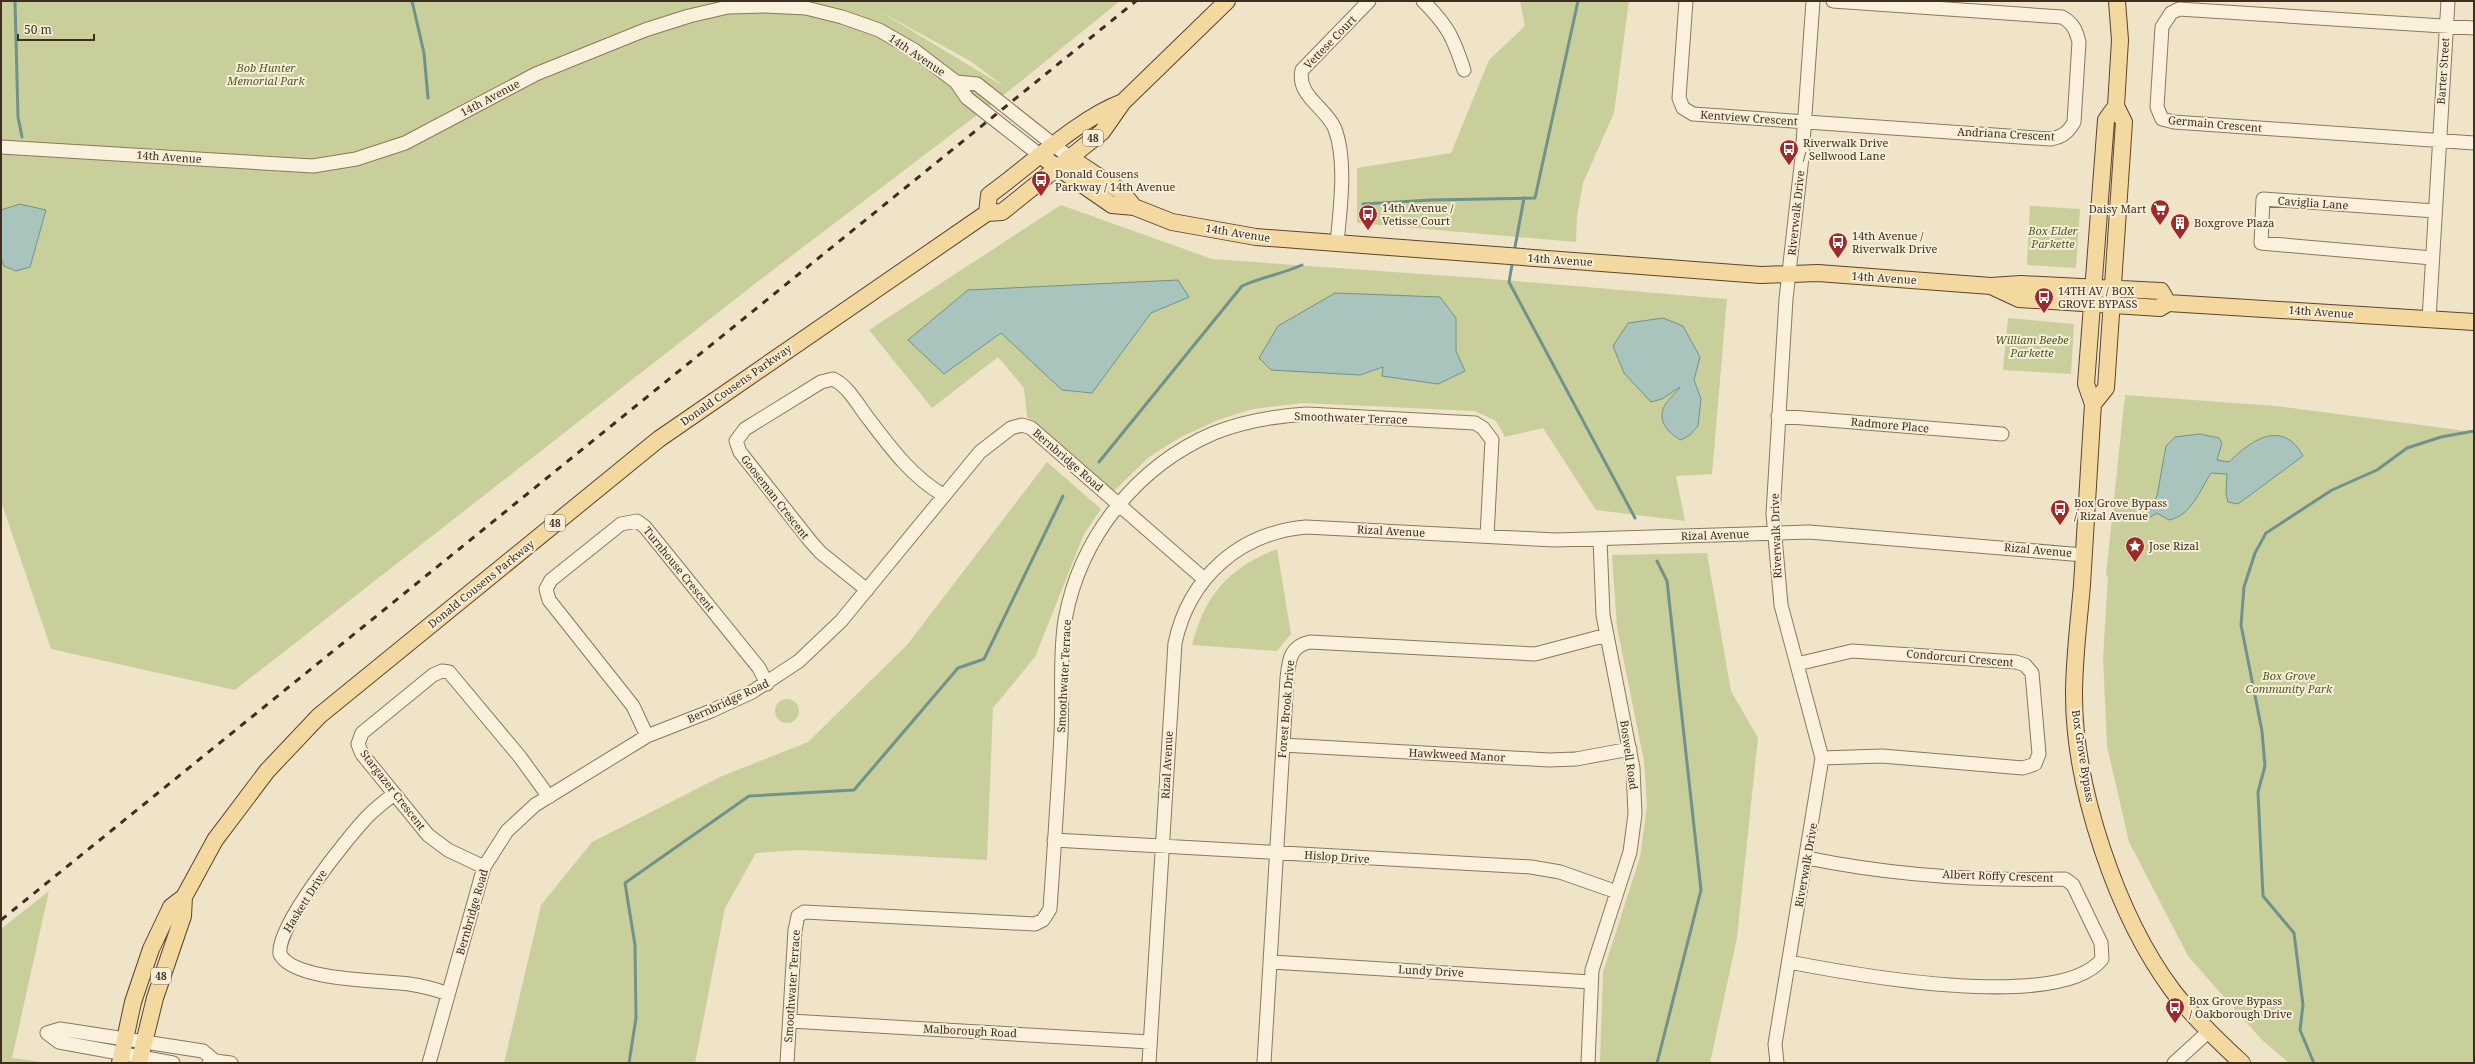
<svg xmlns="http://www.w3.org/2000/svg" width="2475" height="1064" font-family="'Noto Serif',serif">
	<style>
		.green { fill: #c9cf9b; fill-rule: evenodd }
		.water { fill: #a9c4bc; stroke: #6f938a }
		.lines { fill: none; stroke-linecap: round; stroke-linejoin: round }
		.stream { stroke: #6f938a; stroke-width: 3 }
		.minor-casing { stroke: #8d765c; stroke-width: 15 }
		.major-casing { stroke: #5b4430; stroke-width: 18 }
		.minor { stroke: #faf1dc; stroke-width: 13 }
		.major { stroke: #f3d9a0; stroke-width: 16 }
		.rail { stroke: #3d2e20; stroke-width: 3; stroke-dasharray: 7 7; stroke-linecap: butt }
		.labels { text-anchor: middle; stroke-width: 4; stroke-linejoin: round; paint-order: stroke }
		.shield { fill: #f7eed8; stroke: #756857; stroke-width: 1 }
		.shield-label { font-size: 10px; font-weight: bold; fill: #3d2e20 }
		.street-label { font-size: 11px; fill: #3d2e20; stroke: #f7eed8 }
		.park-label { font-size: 11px; font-style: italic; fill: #4d5a26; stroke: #f7eed8 }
		.poi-label { font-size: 11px; fill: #3d2e20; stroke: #f7eed8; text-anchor: start }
	</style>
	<rect width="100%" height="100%" fill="#f0e4c8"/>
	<path class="green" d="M1,1H1120L1010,90L765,276L235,690L51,649L1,501ZM881,12L970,61L1005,87Z
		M1520,1H1629L1614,113L1583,183L1577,217L1576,242L1357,223V168L1451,153L1489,60L1525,26Z
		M1061,205L1212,259L1492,279L1727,299L1712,474L1676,476L1685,521L1596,510L1543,428L1505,437L1496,421L1475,411L1303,403L1253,409L1218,420L1181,437L1149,457L1114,491L1027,417L1024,388L998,357L932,408L869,330Z
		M2030,206L2080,209L2076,268L2027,265Z
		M2008,318L2074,324L2071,374L2003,370Z
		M2125,395L2276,406L2474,432V1063H2289L2261,1039L2188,956L2129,842L2107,746L2103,658L2108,576L2106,575Z
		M1047,462L1101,509L1084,534L1035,657L993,708L987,860L800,850L756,853L725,908L695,1063H504L541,905L592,842L720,777L808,742L907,645Z
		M1277,549L1291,634L1277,651L1192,645C1205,594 1229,568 1277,549Z
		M1707,553L1731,691L1758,738L1737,938L1710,1063H1600L1603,972L1640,857L1647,806L1644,761L1617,627L1612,555Z
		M775 711a12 12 0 1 1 24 0a12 12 0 1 1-24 0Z
		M49,891L12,1058L48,1063H1V929Z"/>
	<path class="water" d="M20,204L46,210L30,267L16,271L4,266L1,258V210Z
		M1178,280L1189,297L1151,313L1092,393L1062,390L1001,333L944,374L908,340L968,290Z
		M1335,293L1440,297L1456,318V351L1465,371L1438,384L1382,376L1383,367L1360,375L1271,370L1259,358L1278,326Z
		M1663,318L1683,326L1700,357L1694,380L1701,399L1698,426L1690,435L1681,440C1669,434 1657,421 1664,407C1667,400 1676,393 1680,387L1662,399L1651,402L1624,373L1613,346L1628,323Z
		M2200,434L2219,438L2222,443L2217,460L2229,462C2252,439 2283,419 2303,456L2238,504L2228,502L2226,494L2227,474L2211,473C2200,490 2191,516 2169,520L2157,513L2147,519L2143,517L2157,496L2166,446L2175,437Z"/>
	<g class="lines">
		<path class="stream" d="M15,1L18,117L22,137
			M412,1L424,53L428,98
			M1363,204L1431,200L1535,198L1578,1
			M1515,247L1524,198
			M1512,265L1509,282L1635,518
			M1099,462L1242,286C1262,277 1282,274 1302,265
			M2313,1061L2300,1030L2303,1005L2294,933L2263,896L2258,792L2265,766L2262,731L2241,625L2244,587L2255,553L2266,533L2332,490L2377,470L2407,448L2441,437L2474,431
			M629,1063L636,1018L635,945L625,883L749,796L854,790L958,668L984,659L1063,496
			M1657,1063L1701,890L1667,581L1657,561"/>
		<defs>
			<path id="minor" d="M1423,1C1448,26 1453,37 1464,70
				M1686,1L1679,98L1683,108L1693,114L2050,139C2062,137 2068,133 2074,122L2079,42C2076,30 2073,23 2062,17L1833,1
				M2474,28L2179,9L2171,13L2162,27L2157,107L2162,119L2174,122L2474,143
				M956,82L977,84L1069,157
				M1,147L313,166L356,159L405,143L536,74L645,30L689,16L728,7L766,6L806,8L842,17L879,30L914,50L956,82L967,98L1041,156
				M1337,243C1340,210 1347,161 1335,129C1327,108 1296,96 1302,70L1369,1
				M2432,258L2261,243L2263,199L2435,211
				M2429,319L2448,1
				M1778,416L2002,434
				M867,590L821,553L811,542L740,452L736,441L745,429L821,382L833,379C848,386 858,405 868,418C890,447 911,476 943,495
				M1797,664L1852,651L2016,662L2025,665L2032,673L2039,754L2035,764L2023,768L1882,756L1822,758
				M647,736L633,706L549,600L546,589L551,580L621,524L637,521L645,527L759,668L767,684
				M1283,745L1549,760L1576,759L1630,749
				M394,794C385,801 376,808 368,816C348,837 276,926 280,954C293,981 380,980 409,984C423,986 435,989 448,994
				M1054,840L1531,867L1560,872L1617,892
				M484,867L448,850L428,835L362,754L358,744L362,733L433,675L442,671L449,672L520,757L549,797
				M1272,962L1590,982
				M1789,962C1851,974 2060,1013 2102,959L2101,943L2073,885L2065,879C1981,881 1890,875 1807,858
				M790,1021L1150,1042
				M47,1033L60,1029L203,1051L215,1061
				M47,1033L59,1042L173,1063
				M209,1063L215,1061L231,1063
				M429,1063L484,867L507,831L535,805L647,736L711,711L752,692L799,661L841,621L980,452L1011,428L1022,425L1031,428L1204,579
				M787,1063L795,930L798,916L804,912L1035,924L1043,920L1050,909C1054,851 1058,792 1061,734C1063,696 1059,657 1065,620C1080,537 1137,466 1214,433C1244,421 1275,416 1307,414L1475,423L1483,428L1492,440L1487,536
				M1149,1063L1175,643C1189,578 1239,533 1306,527L1555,540L1809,532L2084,555
				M1264,1063L1287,678C1289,660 1290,646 1310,642L1535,654L1607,635
				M1588,1063L1592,970L1630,852L1635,814L1633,768L1603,615L1600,539
				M1777,1063L1775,1044L1822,758L1781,605L1773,514L1786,299L1802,157L1813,1
				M2174,1063L2208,1032"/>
			<path id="major" d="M2116,106L2106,120L2086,384L2093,404C2089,464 2086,524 2082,585C2079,621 2074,658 2074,695C2074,788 2117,916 2173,991C2193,1017 2217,1040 2242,1063
				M1041,156L1112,205L1134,207L1172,222L1256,237L1761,275L1818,273L1991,286L2021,284L2161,291L2168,303
				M1069,157L1122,192L1134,207
				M987,213L989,195C1031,165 1076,120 1123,102
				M1991,286L2019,299L2160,308L2168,303L2474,322
				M2093,404L2106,388L2124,122L2116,106L2120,40L2117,1
				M120,1063L133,1002L151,949L171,907L184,897
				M139,1063L155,998L183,916L184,897L215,840L267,771L319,716L659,439L987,213L1002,212L1102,132L1123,102L1227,1"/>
		</defs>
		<use href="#minor" class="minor-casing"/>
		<use href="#major" class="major-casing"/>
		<use href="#minor" class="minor"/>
		<use href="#major" class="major"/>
		<path class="rail" d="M1,920L1136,1"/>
	</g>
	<defs>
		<symbol id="bus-pin" viewBox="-11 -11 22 30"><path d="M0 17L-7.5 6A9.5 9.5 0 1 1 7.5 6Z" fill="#9e2a2b" stroke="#f7eed8"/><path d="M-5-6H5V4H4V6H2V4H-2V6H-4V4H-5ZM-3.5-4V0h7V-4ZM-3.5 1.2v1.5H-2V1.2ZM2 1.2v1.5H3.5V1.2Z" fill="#fff"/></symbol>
		<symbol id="supermarket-pin" viewBox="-11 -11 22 30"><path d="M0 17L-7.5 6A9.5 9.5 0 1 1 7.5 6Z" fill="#9e2a2b" stroke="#f7eed8"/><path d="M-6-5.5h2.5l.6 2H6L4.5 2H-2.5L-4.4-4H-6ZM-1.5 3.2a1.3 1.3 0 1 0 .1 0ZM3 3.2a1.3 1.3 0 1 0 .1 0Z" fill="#fff"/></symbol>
		<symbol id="building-pin" viewBox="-11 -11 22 30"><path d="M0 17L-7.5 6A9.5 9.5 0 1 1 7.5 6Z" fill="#9e2a2b" stroke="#f7eed8"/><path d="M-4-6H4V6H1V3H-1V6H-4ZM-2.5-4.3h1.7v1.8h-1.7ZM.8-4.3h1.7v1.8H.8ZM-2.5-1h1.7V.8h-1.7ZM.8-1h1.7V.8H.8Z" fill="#fff"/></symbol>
		<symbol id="sight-pin" viewBox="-11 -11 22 30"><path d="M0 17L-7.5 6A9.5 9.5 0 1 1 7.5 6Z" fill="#9e2a2b" stroke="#f7eed8"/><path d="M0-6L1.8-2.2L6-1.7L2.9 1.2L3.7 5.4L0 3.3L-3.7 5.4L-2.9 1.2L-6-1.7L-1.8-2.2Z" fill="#fff"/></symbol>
	</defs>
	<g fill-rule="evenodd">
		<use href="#bus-pin" x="1778" y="138" width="22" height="30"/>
		<use href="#bus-pin" x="1030" y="169" width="22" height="30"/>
		<use href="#supermarket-pin" x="2149" y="198" width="22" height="30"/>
		<use href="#bus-pin" x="1357" y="203" width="22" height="30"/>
		<use href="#building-pin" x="2169" y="212" width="22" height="30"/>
		<use href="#bus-pin" x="1827" y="231" width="22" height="30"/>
		<use href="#bus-pin" x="2033" y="286" width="22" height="30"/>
		<use href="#bus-pin" x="2049" y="498" width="22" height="30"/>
		<use href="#sight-pin" x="2124" y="535" width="22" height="30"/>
		<use href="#bus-pin" x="2164" y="996" width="22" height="30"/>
	</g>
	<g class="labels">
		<g class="shield">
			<rect x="1083" y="130" width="20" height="16" rx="3"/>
			<rect x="545" y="515" width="20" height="16" rx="3"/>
			<rect x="151" y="968" width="20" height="16" rx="3"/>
		</g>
		<g class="shield-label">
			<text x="1093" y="142">48</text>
			<text x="555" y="527">48</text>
			<text x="161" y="980">48</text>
		</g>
		<g class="street-label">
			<text transform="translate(1330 42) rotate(-46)" y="4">Vettese Court</text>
			<text transform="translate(917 55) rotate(34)" y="4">14th Avenue</text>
			<text transform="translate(2443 71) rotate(-86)" y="4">Barter Street</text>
			<text transform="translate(490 98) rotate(-28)" y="4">14th Avenue</text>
			<text transform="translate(1749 118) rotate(4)" y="4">Kentview Crescent</text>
			<text transform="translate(2215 124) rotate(5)" y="4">Germain Crescent</text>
			<text transform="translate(2006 134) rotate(3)" y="4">Andriana Crescent</text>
			<text transform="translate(169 157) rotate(4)" y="4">14th Avenue</text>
			<text transform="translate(2313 203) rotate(4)" y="4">Caviglia Lane</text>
			<text transform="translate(1796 213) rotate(-84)" y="4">Riverwalk Drive</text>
			<text transform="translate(1238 233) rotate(9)" y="4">14th Avenue</text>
			<text transform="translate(1560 260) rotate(4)" y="4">14th Avenue</text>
			<text transform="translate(1884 278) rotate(4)" y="4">14th Avenue</text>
			<text transform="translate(2321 312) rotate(4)" y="4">14th Avenue</text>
			<text transform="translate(736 385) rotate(-35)" y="4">Donald Cousens Parkway</text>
			<text transform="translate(1351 418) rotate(2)" y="4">Smoothwater Terrace</text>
			<text transform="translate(1890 425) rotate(5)" y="4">Radmore Place</text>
			<text transform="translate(1068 460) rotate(41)" y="4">Bernbridge Road</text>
			<text transform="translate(775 497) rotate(52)" y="4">Gooseman Crescent</text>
			<text transform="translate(1391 531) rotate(3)" y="4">Rizal Avenue</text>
			<text transform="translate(1715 535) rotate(-2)" y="4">Rizal Avenue</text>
			<text transform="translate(1776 536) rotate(-92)" y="4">Riverwalk Drive</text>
			<text transform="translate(2038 550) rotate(5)" y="4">Rizal Avenue</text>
			<text transform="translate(679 569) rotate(51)" y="4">Turnhouse Crescent</text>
			<text transform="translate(481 584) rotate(-39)" y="4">Donald Cousens Parkway</text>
			<text transform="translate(1960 658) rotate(5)" y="4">Condorcuri Crescent</text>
			<text transform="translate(1064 676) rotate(-87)" y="4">Smoothwater Terrace</text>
			<text transform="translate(728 701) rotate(-25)" y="4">Bernbridge Road</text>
			<text transform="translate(1286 709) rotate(-85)" y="4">Forest Brook Drive</text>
			<text transform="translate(1457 755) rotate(3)" y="4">Hawkweed Manor</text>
			<text transform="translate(1629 755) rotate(82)" y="4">Boswell Road</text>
			<text transform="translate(2083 756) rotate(81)" y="4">Box Grove Bypass</text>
			<text transform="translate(1167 765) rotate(-87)" y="4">Rizal Avenue</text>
			<text transform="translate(393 790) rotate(52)" y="4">Stargazer Crescent</text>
			<text transform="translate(1337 857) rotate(4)" y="4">Hislop Drive</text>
			<text transform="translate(1806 865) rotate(-80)" y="4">Riverwalk Drive</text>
			<text transform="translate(1998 876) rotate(2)" y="4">Albert Roffy Crescent</text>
			<text transform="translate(305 901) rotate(-58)" y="4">Haskett Drive</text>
			<text transform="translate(472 912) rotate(-74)" y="4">Bernbridge Road</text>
			<text transform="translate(1431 971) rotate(3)" y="4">Lundy Drive</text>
			<text transform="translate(792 986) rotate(-86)" y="4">Smoothwater Terrace</text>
			<text transform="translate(970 1031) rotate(3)" y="4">Malborough Road</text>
		</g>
		<g class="park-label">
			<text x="266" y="72">Bob Hunter<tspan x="266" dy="13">Memorial Park</tspan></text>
			<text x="2053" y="235">Box Elder<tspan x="2053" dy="13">Parkette</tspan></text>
			<text x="2032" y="344">William Beebe<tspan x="2032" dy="13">Parkette</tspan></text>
			<text x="2289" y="680">Box Grove<tspan x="2289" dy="13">Community Park</tspan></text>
		</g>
		<g class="poi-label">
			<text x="1803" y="147">Riverwalk Drive<tspan x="1803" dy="13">/ Sellwood Lane</tspan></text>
			<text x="1055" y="178">Donald Cousens<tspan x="1055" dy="13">Parkway / 14th Avenue</tspan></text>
			<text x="1382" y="212">14th Avenue /<tspan x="1382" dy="13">Vetisse Court</tspan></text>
			<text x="2146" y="213" text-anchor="end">Daisy Mart</text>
			<text x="2194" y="227">Boxgrove Plaza</text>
			<text x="1852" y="240">14th Avenue /<tspan x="1852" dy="13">Riverwalk Drive</tspan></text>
			<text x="2058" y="295">14TH AV / BOX<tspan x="2058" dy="13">GROVE BYPASS</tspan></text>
			<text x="2074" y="507">Box Grove Bypass<tspan x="2074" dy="13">/ Rizal Avenue</tspan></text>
			<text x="2149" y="550">Jose Rizal</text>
			<text x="2189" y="1005">Box Grove Bypass<tspan x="2189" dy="13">/ Oakborough Drive</tspan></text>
		</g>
	</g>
	<rect width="2475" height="1064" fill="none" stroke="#3d2e20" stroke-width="4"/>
	<path d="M18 34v6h76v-6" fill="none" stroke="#3d2e20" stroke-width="2"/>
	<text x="24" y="34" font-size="12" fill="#3d2e20" stroke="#f7eed8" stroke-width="3" paint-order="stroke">50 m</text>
</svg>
